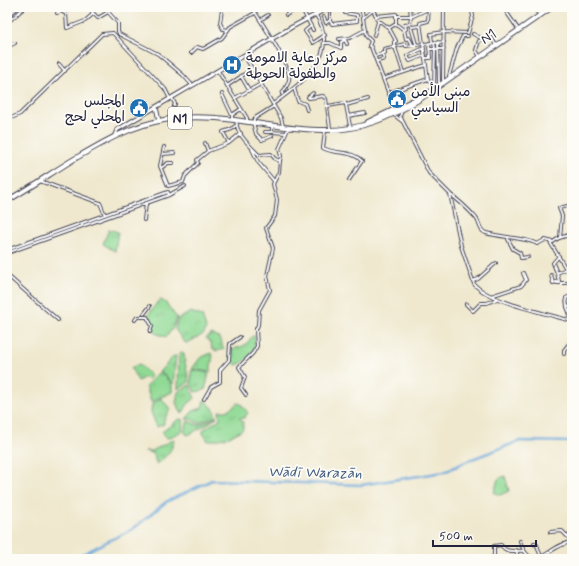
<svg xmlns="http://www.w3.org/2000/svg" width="579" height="566" font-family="Mynerve,'Playpen Sans Arabic',sans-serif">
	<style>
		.grass { fill: url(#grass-tufts); stroke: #5a7e68 }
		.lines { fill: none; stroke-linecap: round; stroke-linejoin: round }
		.stream { stroke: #65a4d7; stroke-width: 1 }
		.river { stroke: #65a4d7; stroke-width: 2.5 }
		.minor-casing { stroke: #414051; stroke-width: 4 }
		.major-casing { stroke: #414051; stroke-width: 5 }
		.highway-casing { stroke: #414051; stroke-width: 6 }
		.minor { stroke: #fff; stroke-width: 2 }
		.major { stroke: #fff; stroke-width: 3 }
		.highway { stroke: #fff; stroke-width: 4 }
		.labels { text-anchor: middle; stroke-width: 3.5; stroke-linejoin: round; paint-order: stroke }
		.shield { fill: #fdfcf7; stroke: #646373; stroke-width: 1 }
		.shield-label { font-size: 13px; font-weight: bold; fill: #22223b }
		.street-label { font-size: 14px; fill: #22223b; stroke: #fdfcf7 }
		.poi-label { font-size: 14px; fill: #22223b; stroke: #fdfcf7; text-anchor: start }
		.water-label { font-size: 15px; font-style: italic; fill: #405c81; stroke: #fdfcf7 }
	</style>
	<defs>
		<pattern id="grass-tufts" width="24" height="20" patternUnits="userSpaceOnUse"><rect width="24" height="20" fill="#91da95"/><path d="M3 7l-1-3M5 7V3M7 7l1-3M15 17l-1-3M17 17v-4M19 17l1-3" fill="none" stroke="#7dbb81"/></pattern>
	</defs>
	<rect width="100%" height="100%" fill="#fdfcf7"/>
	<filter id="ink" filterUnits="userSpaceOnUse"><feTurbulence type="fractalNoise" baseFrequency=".025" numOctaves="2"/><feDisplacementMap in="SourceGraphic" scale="8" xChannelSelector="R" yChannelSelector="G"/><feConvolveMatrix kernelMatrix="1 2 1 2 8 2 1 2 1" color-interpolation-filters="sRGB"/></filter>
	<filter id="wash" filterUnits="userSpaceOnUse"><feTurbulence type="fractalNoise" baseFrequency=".012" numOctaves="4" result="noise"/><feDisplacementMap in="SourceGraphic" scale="16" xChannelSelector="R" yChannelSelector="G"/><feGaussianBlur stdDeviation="0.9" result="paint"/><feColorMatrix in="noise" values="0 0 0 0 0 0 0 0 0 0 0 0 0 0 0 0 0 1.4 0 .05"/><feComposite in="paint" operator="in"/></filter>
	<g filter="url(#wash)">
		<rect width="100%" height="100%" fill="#efe8ce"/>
		<path class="grass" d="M109,229L118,232L115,251L103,244Z
			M161,300L166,303L177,318L173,328L166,337L155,333L153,323L148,315L156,304Z
			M191,312L202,316L206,328L204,334L187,343L184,342L175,329L178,319Z
			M212,334L219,338L224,349L217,351L212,349L211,344L206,338Z
			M254,335C259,347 247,363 236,365L230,359C232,343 239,351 247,343C250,340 251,337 254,335Z
			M181,352L184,353C184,364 188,372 189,382L178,389L179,353Z
			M211,353L213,355L210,372L192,369L200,358Z
			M174,356H176L173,384L160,371L172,385V392L151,402L146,386Z
			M139,364L151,376L148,380L145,377L138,381L131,368Z
			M192,370L209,373L205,390L195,392L191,385V371Z
			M189,385L195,398L188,404L182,414L176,403L178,392Z
			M161,398L170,409L164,420V424L157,427L151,412L152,404Z
			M204,400L213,408L216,416L199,423L191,419H186L193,411L202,408Z
			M238,403L241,404L248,413L244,418H239L243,422V429L230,437L208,441L203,433V430L220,419L219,411H227Z
			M217,417L208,424L190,434L187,435L184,431L188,421L199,425Z
			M179,419L183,420L182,431L168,438L164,437L162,432Z
			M174,439C172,452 166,457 156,464L154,454L145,451H152Z
			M505,476L509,491L500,495L494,493L498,479Z"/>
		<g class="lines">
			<path class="stream" d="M7,20L21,7"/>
			<path class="river" d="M72,559L133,529L166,502L212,480L361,485L444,472L472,459L520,441L572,442"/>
		</g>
	</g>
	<g filter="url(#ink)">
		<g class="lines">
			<defs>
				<path id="minor" d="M73,7H74
					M92,7V12L98,18L108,12L118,23V31L119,34L158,54L183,75L192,85
					M252,7C260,21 292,66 289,80C288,85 284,90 282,94
					M288,7L291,12
					M301,7L313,30
					M361,7L363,16
					M373,7L372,11L363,18L366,36L371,41L369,46L371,47L393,105L392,110
					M410,7L411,17
					M503,7L518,29
					M532,7L539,14
					M540,7L543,11
					M222,10L220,23L223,29L228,30
					M373,10L376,16L396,14V24L404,30L406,29L405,25L410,24L416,44
					M57,13L61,11L66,14L67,28L85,21L93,14
					M286,15L299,7
					M396,16H410
					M7,17L18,7
					M324,17L326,23L330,20V7
					M376,17L378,22H381L389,28
					M260,20L268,15
					M330,21L332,24L357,21V15L345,13
					M7,23L25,7
					M410,24L411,17L430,8H444
					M311,26L305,31L313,43L325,35
					M411,27L420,26
					M404,30L406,39L409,38L412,44
					M444,32L468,33L473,16L471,7
					M473,34L483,39
					M374,35L378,22
					M339,39L350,38L365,30
					M345,40L347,44
					M432,42L431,34L444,32
					M438,42L439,83
					M325,43H330L341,48V42L345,40
					M7,47L15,43
					M395,47L403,72
					M394,48V42L396,41L389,28L396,24
					M424,48L407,56L410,61L425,55
					M429,49H435L434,42
					M191,53L197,47L203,49L222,38L230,27L255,13
					M244,55L281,118L283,126
					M479,55L476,50L479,41L489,37L492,38L495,44
					M375,56L385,53L384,49L405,44L406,46L423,44L420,23L428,21L429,7
					M426,58H430L429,43
					M378,61L384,59L382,53
					M59,64L65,71
					M218,71L247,118V121
					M241,76L249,90
					M449,76L457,48L463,36H468
					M383,79L426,65
					M443,80L444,7
					M227,86L252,69
					M434,86L435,49H444
					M433,87L428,79L423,44L444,42
					M294,88L298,101L305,104L307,110
					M313,93L308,97L309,98L323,96L326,99L330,128
					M388,93L428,79
					M222,94L232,115V119
					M172,98L175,104L174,106
					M235,98L261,84
					M273,104C303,82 341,55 316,15
					M346,105L350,126
					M328,106L345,103L346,105L368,99
					M232,115L241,109
					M394,115L403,122L400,116L402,111
					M348,116L365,113
					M7,120L20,114L102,34L113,33L165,89L170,99
					M237,120C234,132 251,147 259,155L271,154L275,159L280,161L281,156L279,149L288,129
					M403,122L429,173L450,194L461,246L474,284C489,302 548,314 572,321
					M325,131L323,148C336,155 352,150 362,161L349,180
					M265,132H272V126
					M272,132L286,133
					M272,136L262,140L256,134L253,122L255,118L274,106
					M205,143L208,151L229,143L241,133
					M229,143L223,132L232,129L235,126
					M164,147L160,166L168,186L183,182L185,176L198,163L197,160L208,151
					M252,149L258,162L274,181
					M163,154L174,153
					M161,168L168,163H173
					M40,181L100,203L105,215
					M451,195C461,202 468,209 476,218C480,223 479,231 486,233C498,237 530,238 537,244L545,240L553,242L559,238L572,234
					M144,220L146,204
					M560,238L562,216L559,208L572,205
					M508,239L513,249L520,253L521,258L528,257
					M550,242L566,269L557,273L553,263L559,256
					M7,250L168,192L169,195
					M7,253L169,195L185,186
					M7,275L58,320
					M551,275L553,283L559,281L557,273
					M473,281L478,279L496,263
					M557,283H568
					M491,296L521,286L526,280L523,273
					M466,304L473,311L481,303H487L497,299
					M567,307L566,298L572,295
					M144,314L150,306
					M135,320L137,317H147L152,326L150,332
					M572,320L567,307L572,306
					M564,354V350L572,340
					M246,395L241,388L245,377L239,367L253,353L257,346L256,329L258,325L259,310L270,290L267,276L273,248L266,228L275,216L277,200L273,184L279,172L280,161
					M204,399L211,387L220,382V370L229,360L230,344L240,337
					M550,532L562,531L572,541
					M520,541C523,550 527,558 537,559
					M534,544L537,545L541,557
					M494,546L501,545C507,554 514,550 524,551
					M516,550L518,557
					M274,557L275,559
					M490,559L494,555V546
					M537,559C549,554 559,543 572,542
					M571,559L572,556"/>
				<path id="major" d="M156,107L159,121
					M115,135L117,130L132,121L292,27L330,7"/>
				<path id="highway" d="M368,122L418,98
					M7,201C29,188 50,174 71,161C102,143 129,126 164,120C218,110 270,130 323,130C359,131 390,118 420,99L552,7"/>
			</defs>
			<use href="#minor" class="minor-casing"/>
			<use href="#major" class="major-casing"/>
			<use href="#highway" class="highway-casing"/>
			<use href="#minor" class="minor"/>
			<use href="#major" class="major"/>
			<use href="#highway" class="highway"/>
		</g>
	</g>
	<defs>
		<symbol id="hospital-disc" viewBox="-11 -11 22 22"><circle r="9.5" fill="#1f6fb2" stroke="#fdfcf7"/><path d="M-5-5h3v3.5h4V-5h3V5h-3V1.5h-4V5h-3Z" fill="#fff"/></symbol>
		<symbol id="civic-disc" viewBox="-11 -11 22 22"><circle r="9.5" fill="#1f6fb2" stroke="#fdfcf7"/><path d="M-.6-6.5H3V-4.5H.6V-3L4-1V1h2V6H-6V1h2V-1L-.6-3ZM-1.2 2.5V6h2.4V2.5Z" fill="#fff"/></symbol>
	</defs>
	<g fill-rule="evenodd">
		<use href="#hospital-disc" x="221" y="54" width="22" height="22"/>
		<use href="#civic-disc" x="386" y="88" width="22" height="22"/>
		<use href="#civic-disc" x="128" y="97" width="22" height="22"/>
	</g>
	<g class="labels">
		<rect class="shield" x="168" y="107" width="24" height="22" rx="3"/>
		<g class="shield-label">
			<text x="180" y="123">N1</text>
		</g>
		<g class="street-label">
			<text transform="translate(488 36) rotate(-35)" y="5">N1</text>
		</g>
		<g class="poi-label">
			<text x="246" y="62">مركز رعاية الامومة<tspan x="246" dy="16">والطفولة الحوطة</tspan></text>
			<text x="411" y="96">مبنى الأمن<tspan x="411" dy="16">السياسي</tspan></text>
			<text x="125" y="105" text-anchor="end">المجلس<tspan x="125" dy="16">المحلي لحج</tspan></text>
		</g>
		<g class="water-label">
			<text transform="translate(315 472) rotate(1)" y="5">Wādī Warazān</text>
		</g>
	</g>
	<rect width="579" height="566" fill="none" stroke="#fdfcf7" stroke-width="24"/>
	<path d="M433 540v6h103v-6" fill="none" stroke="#22223b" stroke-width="2"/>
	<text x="439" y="540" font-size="12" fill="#22223b" stroke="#fdfcf7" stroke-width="3" paint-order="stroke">500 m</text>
</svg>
